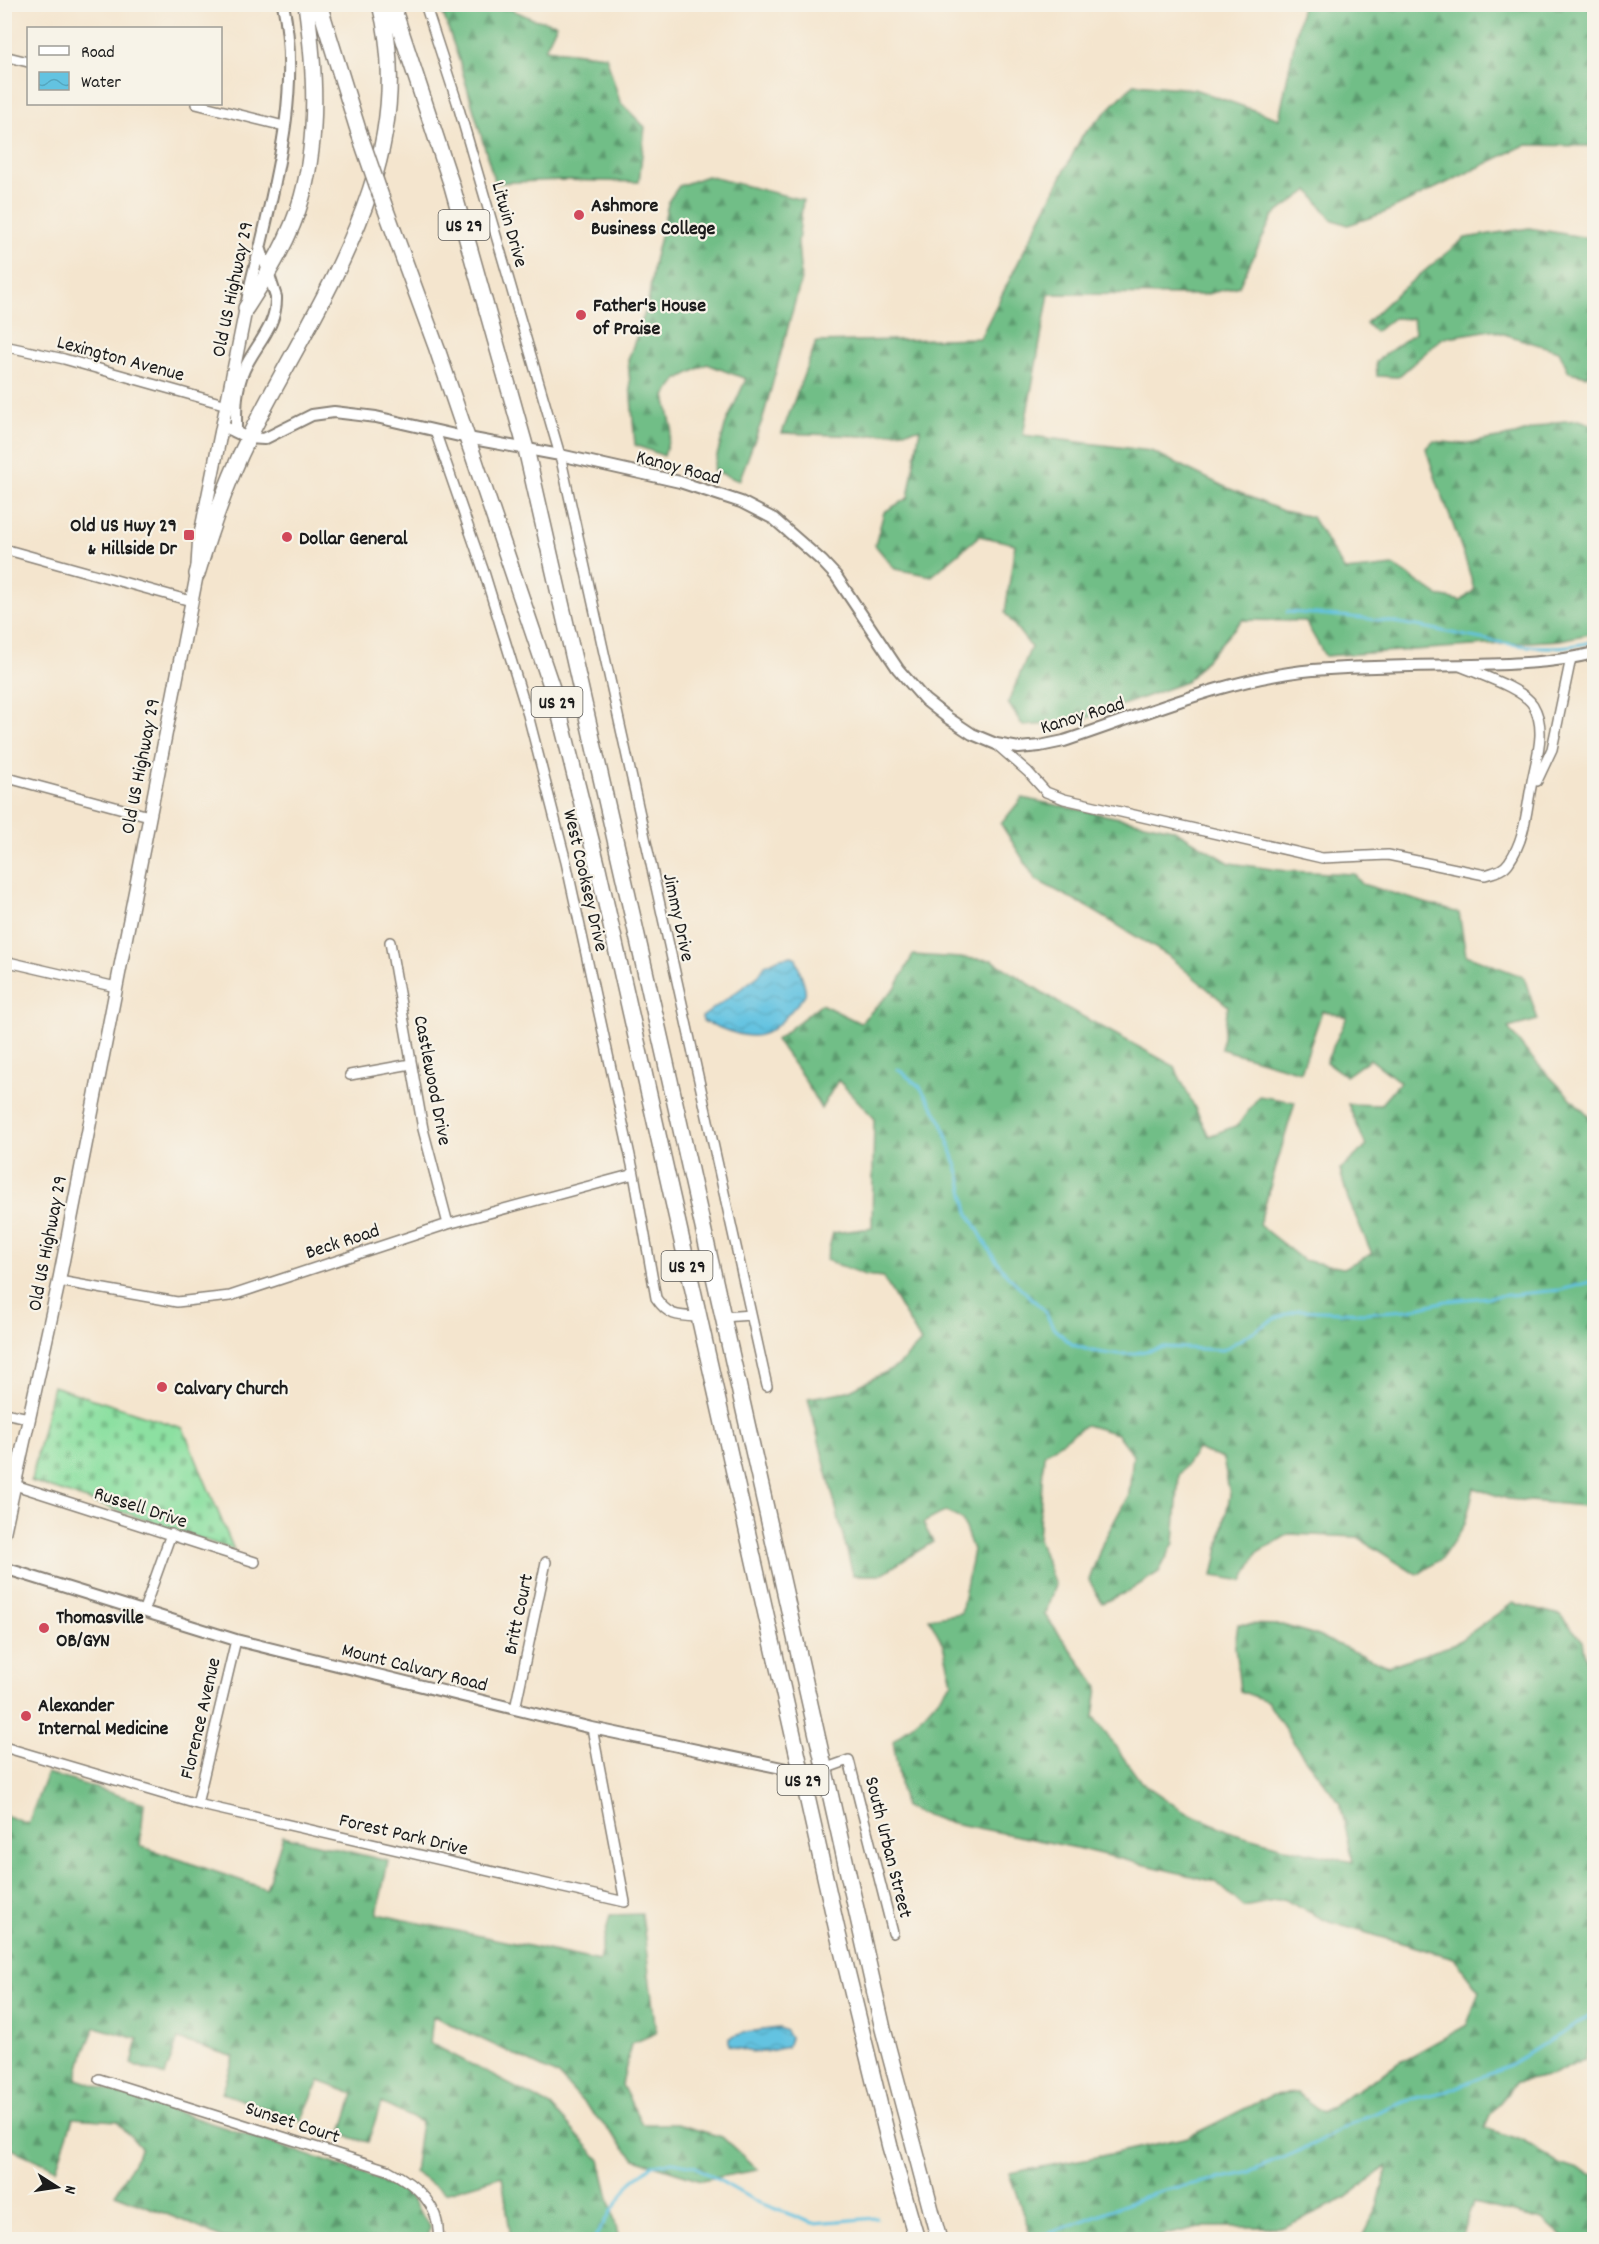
<svg xmlns="http://www.w3.org/2000/svg" width="1599" height="2244" font-family="Dekko,sans-serif">
	<style>
		.forest { fill: url(#forest-firs); stroke: #466d52; stroke-width: 1.5 }
		.cemetery { fill: url(#cemetery-stones); stroke: #547e5e; stroke-width: 1.5 }
		.water { fill: url(#water-waves); stroke: #40707e; stroke-width: 1.5 }
		.lines { fill: none; stroke-linecap: round; stroke-linejoin: round }
		.stream { stroke: #63c3e1; stroke-width: 3 }
		.minor-casing { stroke: #888075; stroke-width: 12 }
		.tertiary-casing { stroke: #888075; stroke-width: 14 }
		.secondary-casing { stroke: #888075; stroke-width: 15 }
		.trunk-casing { stroke: #888075; stroke-width: 18 }
		.minor { stroke: #fff; stroke-width: 9 }
		.tertiary { stroke: #fff; stroke-width: 10 }
		.secondary { stroke: #fff; stroke-width: 12 }
		.trunk { stroke: #fff; stroke-width: 15 }
		.trunk-bridge-casing { stroke: #888075; stroke-width: 18; stroke-linecap: butt }
		.trunk-bridge { stroke: #fff; stroke-width: 15 }
		.poi-dot { fill: #d1495b; stroke: #f7f3e8; stroke-width: 2 }
		.labels { text-anchor: middle; stroke-width: 4.5; stroke-linejoin: round; paint-order: stroke }
		.shield { fill: #f7f3e8; stroke: #5e5c59; stroke-width: 1.5 }
		.shield-label { font-size: 18px; font-weight: bold; fill: #1c1c1c }
		.poi-label { font-size: 20px; font-weight: bold; fill: #1c1c1c; stroke: #f7f3e8; text-anchor: start }
		.street-label { font-size: 20px; fill: #1c1c1c; stroke: #f7f3e8 }
	</style>
	<defs>
		<pattern id="forest-firs" width="22" height="20" patternUnits="userSpaceOnUse" patternTransform="scale(1.5)"><rect width="22" height="20" fill="#71be87"/><path d="M5 1l3.5 6h-7zM16 11l3.5 6h-7z" fill="#5c9a6e"/></pattern>
		<pattern id="cemetery-stones" width="16" height="16" patternUnits="userSpaceOnUse" patternTransform="scale(1.5)"><rect width="16" height="16" fill="#8ce0a1"/><path d="M2 7V4a2 2 0 0 1 4 0v3zM10 15v-3a2 2 0 0 1 4 0v3z" fill="#78c08a"/></pattern>
		<pattern id="water-waves" width="16" height="10" patternUnits="userSpaceOnUse" patternTransform="scale(1.5)"><rect width="16" height="10" fill="#63c3e1"/><path d="M0 5q4-4 8 0t8 0" fill="none" stroke="#55a7c0"/></pattern>
	</defs>
	<rect width="100%" height="100%" fill="#f7f3e8"/>
	<filter id="ink" filterUnits="userSpaceOnUse"><feTurbulence type="fractalNoise" baseFrequency=".0167" numOctaves="2"/><feDisplacementMap in="SourceGraphic" scale="12" xChannelSelector="R" yChannelSelector="G"/><feConvolveMatrix kernelMatrix="1 2 1 2 8 2 1 2 1" color-interpolation-filters="sRGB"/></filter>
	<filter id="wash" filterUnits="userSpaceOnUse"><feTurbulence type="fractalNoise" baseFrequency=".008" numOctaves="4" result="noise"/><feDisplacementMap in="SourceGraphic" scale="24" xChannelSelector="R" yChannelSelector="G"/><feGaussianBlur stdDeviation="1.35" result="paint"/><feColorMatrix in="noise" values="0 0 0 0 0 0 0 0 0 0 0 0 0 0 0 0 0 1.4 0 .05"/><feComposite in="paint" operator="in"/></filter>
	<g filter="url(#wash)">
		<rect width="100%" height="100%" fill="#f4e5ce"/>
		<path class="forest" d="M440,5H501L533,19L557,24L545,49L606,56L620,102L645,127L639,182L562,180L495,183L459,60Z
			M1302,5H1594V146L1525,145L1384,213L1348,225L1331,219L1309,190L1273,216L1239,286L1203,295L1049,294L1023,435L1151,451L1223,486L1283,511L1312,517L1345,571L1394,566L1439,596L1461,601L1474,590C1463,541 1439,496 1426,448L1433,441L1464,444L1515,435L1555,422L1579,420L1594,425V633L1560,640L1325,656L1305,621L1242,620L1186,682L1076,722L1023,726L1008,703L1031,647L1005,613L1015,544L979,536L932,576L895,569L875,545L884,512L908,498L920,429L863,436L782,433L816,342L980,338L1082,136L1134,84L1194,89L1279,119Z
			M707,176L803,200L798,242L801,280L763,418L739,481L713,470L726,423L746,379L707,364L678,379L665,396L672,428L664,456L635,445L628,360L648,304L654,261L669,200L679,186Z
			M1529,228L1594,239V368L1587,376L1569,372L1559,351L1491,330L1442,338L1398,377L1377,376L1376,361L1415,333L1413,319L1394,318L1375,332L1366,323L1395,295L1465,238Z
			M1022,798L1173,829L1230,863L1286,871L1354,874L1362,884L1459,913L1466,955L1524,977L1538,1020L1508,1028L1530,1056L1594,1122V1507L1508,1499L1474,1488L1465,1524L1442,1558L1417,1575L1357,1537L1289,1534L1257,1553L1243,1581L1213,1576L1230,1495L1223,1459L1197,1449L1179,1475L1174,1543L1159,1572L1129,1591L1102,1603L1089,1580L1103,1542L1129,1494L1133,1455L1117,1434L1086,1425L1044,1454L1038,1539L1055,1585L1045,1615L1098,1687L1094,1717L1141,1782L1183,1811L1234,1833L1287,1848L1353,1862L1340,1803L1298,1749L1267,1701L1240,1691L1235,1646L1238,1624L1282,1625L1313,1634L1388,1666L1453,1645L1513,1603L1560,1615L1583,1641L1591,1690L1594,1696V2033L1585,2059L1553,2075L1517,2082L1491,2113L1485,2128L1524,2141L1560,2164L1594,2175V2239H1564L1543,2220L1473,2203L1460,2239H1361L1377,2207L1388,2166L1344,2199L1284,2227H1199L1144,2240L1032,2239L1009,2173L1101,2156L1188,2137L1272,2095L1297,2093L1322,2112L1404,2060L1467,2025L1479,1991L1454,1958L1329,1922L1283,1899L1244,1907L1216,1882L1072,1847L943,1821L904,1807L893,1741L925,1713L952,1682L943,1644L929,1618L961,1613L973,1550L962,1520L946,1511L923,1523L933,1542L880,1575H853L808,1398L848,1391L898,1366L921,1342L883,1277L865,1275L826,1260L833,1233L872,1228L874,1118L838,1080L821,1109L803,1077L776,1040L821,1004L860,1023L896,987L913,955L992,960L1065,1007L1174,1066L1209,1136L1238,1125L1259,1096L1295,1102L1259,1225L1303,1260L1343,1268L1372,1254L1348,1199L1340,1170L1366,1146L1348,1104L1380,1105L1400,1082L1370,1059L1346,1076L1326,1062L1347,1017L1322,1011L1301,1072L1221,1049L1228,1006L1167,955L1084,905L1036,880L1001,824Z
			M47,1773L144,1803L140,1846L266,1889L283,1836L388,1861L377,1914L599,1961L610,1915L642,1914L656,2033L631,2044L622,2085L642,2124H677L722,2137L758,2170L701,2180L635,2159L559,2076L433,2016L430,2043L551,2106L600,2160L619,2239H511L502,2176L445,2193L414,2172L421,2122L381,2103L368,2142L341,2135L354,2094L319,2081L301,2121L222,2093L234,2057L178,2039L165,2076L132,2064L138,2039L95,2027L84,2053L77,2079L365,2174L407,2193L430,2227L428,2239H223L189,2223L115,2194L141,2148L117,2121L73,2118L56,2169L5,2146V1815L28,1824Z"/>
		<path class="cemetery" d="M53,1386L183,1428L234,1550L31,1481Z"/>
		<path class="water" d="M792,956L796,958C797,967 808,987 805,994C802,1000 794,1007 790,1012C767,1040 752,1041 720,1028C714,1025 709,1024 703,1021L702,1017L758,976L765,965L780,958Z
			M779,2028L786,2031L790,2038L787,2047C759,2054 755,2055 729,2045V2038L746,2032Z"/>
		<g class="lines">
			<path class="stream" d="M1287,612C1331,615 1374,618 1416,626C1471,635 1539,658 1594,641
				M898,1069L920,1087L941,1120L960,1176L968,1212L991,1253L1007,1275L1044,1310L1054,1329L1073,1345L1092,1351L1110,1354H1131L1164,1347L1223,1350L1274,1319L1298,1310L1363,1313L1409,1310L1446,1301L1560,1290L1594,1281
				M961,2234L1004,2240
				M593,2240L630,2183L652,2165L673,2162L694,2166L757,2202L813,2223L877,2218
				M1019,2240L1050,2233L1164,2190L1247,2173L1313,2145L1358,2120L1406,2100L1448,2091L1511,2064L1573,2027L1594,2012"/>
		</g>
	</g>
	<g filter="url(#ink)">
		<g class="lines">
			<defs>
				<path id="minor" d="M425,4L457,102L560,455L767,1386
					M4,56L28,62
					M196,104L284,126
					M4,346L64,359L227,405
					M435,431L484,572L528,715L566,862L634,1174L656,1298C668,1316 677,1316 698,1317
					M4,549L191,601
					M996,744L1028,772L1046,792L1064,799L1322,858L1388,855L1485,875C1495,872 1504,870 1509,862C1525,839 1526,813 1531,787C1535,761 1548,730 1533,705C1522,688 1480,675 1460,666
					M4,777L149,816
					M1537,781L1552,749L1571,658
					M390,942L423,1129L448,1224
					M4,961L116,987
					M350,1075L411,1064
					M59,1281L177,1302L230,1296L448,1224L634,1174
					M723,1317L751,1315
					M4,1413L29,1418
					M15,1485L255,1562
					M143,1612L171,1534
					M515,1709L546,1562
					M4,1747L197,1804L625,1902L592,1728
					M824,1769L849,1760L893,1933
					M197,1804L236,1640
					M99,2079L388,2170C415,2184 442,2205 438,2240"/>
				<path id="tertiary" d="M247,302C250,282 256,263 261,244C279,167 300,84 283,4
					M223,426L248,438L264,439L312,415L334,412L376,417L468,438L560,455L680,482L741,502L774,519L822,561L836,576L898,669L925,700L948,718L972,734L996,744L1019,748L1040,746L1064,741C1146,714 1227,678 1313,670C1366,666 1419,666 1473,665C1514,664 1555,663 1594,653
					M236,432C236,411 235,390 244,370C255,345 277,327 276,297L260,247
					M4,1568L236,1640L592,1728L801,1772L824,1769"/>
				<path id="secondary" d="M4,1533L59,1281L197,574L199,541L246,308"/>
				<path id="trunk" d="M319,4L359,133
					M392,4L452,186L526,449L664,1054L883,2029L939,2240
					M384,205L437,349L556,700L598,868L837,1930L890,2147L917,2240
					M246,308C268,274 291,237 302,197C319,134 315,68 306,4
					M197,574C211,527 227,481 249,437C316,303 422,164 380,4"/>
			</defs>
			<use href="#minor" class="minor-casing"/>
			<use href="#tertiary" class="tertiary-casing"/>
			<use href="#secondary" class="secondary-casing"/>
			<use href="#trunk" class="trunk-casing"/>
			<use href="#minor" class="minor"/>
			<use href="#tertiary" class="tertiary"/>
			<use href="#secondary" class="secondary"/>
			<use href="#trunk" class="trunk"/>
			<defs>
				<path id="trunk-bridge" d="M359,133L384,205"/>
			</defs>
			<use href="#trunk-bridge" class="trunk-bridge-casing"/>
			<use href="#trunk-bridge" class="trunk-bridge"/>
		</g>
	</g>
	<g class="poi-dot">
		<circle cx="579" cy="215" r="6"/>
		<circle cx="581" cy="315" r="6"/>
		<rect x="183" y="529" width="12" height="12" rx="3"/>
		<circle cx="287" cy="537" r="6"/>
		<circle cx="162" cy="1387" r="6"/>
		<circle cx="44" cy="1628" r="6"/>
		<circle cx="26" cy="1716" r="6"/>
	</g>
	<g class="labels">
		<g class="shield">
			<rect x="438.5" y="210" width="51" height="30" rx="4.5"/>
			<rect x="531.5" y="687" width="51" height="30" rx="4.5"/>
			<rect x="661.5" y="1251" width="51" height="30" rx="4.5"/>
			<rect x="777.5" y="1765" width="51" height="30" rx="4.5"/>
		</g>
		<g class="shield-label">
			<text x="464" y="231">US 29</text>
			<text x="557" y="708">US 29</text>
			<text x="687" y="1272">US 29</text>
			<text x="803" y="1786">US 29</text>
		</g>
		<g class="poi-label">
			<text x="591" y="211">Ashmore<tspan x="591" dy="23">Business College</tspan></text>
			<text x="593" y="311">Father's House<tspan x="593" dy="23">of Praise</tspan></text>
			<text x="177" y="531" text-anchor="end">Old US Hwy 29<tspan x="177" dy="23">&amp; Hillside Dr</tspan></text>
			<text x="299" y="544">Dollar General</text>
			<text x="174" y="1394">Calvary Church</text>
			<text x="56" y="1623">Thomasville<tspan x="56" dy="23">OB/GYN</tspan></text>
			<text x="38" y="1711">Alexander<tspan x="38" dy="23">Internal Medicine</tspan></text>
		</g>
		<g class="street-label">
			<text transform="translate(511 224) rotate(74)" y="7">Litwin Drive</text>
			<text transform="translate(231 289) rotate(-78)" y="7">Old US Highway 29</text>
			<text transform="translate(121 357) rotate(15)" y="7">Lexington Avenue</text>
			<text transform="translate(679 466) rotate(15)" y="7">Kanoy Road</text>
			<text transform="translate(1082 714) rotate(-17)" y="7">Kanoy Road</text>
			<text transform="translate(139 766) rotate(-79)" y="7">Old US Highway 29</text>
			<text transform="translate(587 880) rotate(77)" y="7">West Cooksey Drive</text>
			<text transform="translate(680 917) rotate(78)" y="7">Jimmy Drive</text>
			<text transform="translate(434 1080) rotate(79)" y="7">Castlewood Drive</text>
			<text transform="translate(342 1240) rotate(-18)" y="7">Beck Road</text>
			<text transform="translate(46 1243) rotate(-79)" y="7">Old US Highway 29</text>
			<text transform="translate(141 1506) rotate(18)" y="7">Russell Drive</text>
			<text transform="translate(517 1614) rotate(-78)" y="7">Britt Court</text>
			<text transform="translate(415 1666) rotate(14)" y="7">Mount Calvary Road</text>
			<text transform="translate(199 1718) rotate(-77)" y="7">Florence Avenue</text>
			<text transform="translate(404 1833) rotate(13)" y="7">Forest Park Drive</text>
			<text transform="translate(890 1847) rotate(76)" y="7">South Urban Street</text>
			<text transform="translate(293 2121) rotate(18)" y="7">Sunset Court</text>
		</g>
	</g>
	<rect width="1599" height="2244" fill="none" stroke="#f7f3e8" stroke-width="24"/>
	<rect x="27" y="27" width="195" height="78" fill="#f7f3e8" stroke="#9f9d96" stroke-width="1.5"/>
	<rect x="39" y="46" width="30" height="9" fill="#ffffff" stroke="#9f9d96" stroke-width="1.5"/>
	<text x="81" y="57" font-size="18" fill="#1c1c1c">Road</text>
	<rect x="39" y="72" width="30" height="18" fill="url(#water-waves)" stroke="#9f9d96" stroke-width="1.5"/>
	<text x="81" y="87" font-size="18" fill="#1c1c1c">Water</text>
	<g transform="translate(57 2187) rotate(102)" stroke="#f7f3e8" stroke-width="4.5" paint-order="stroke">
	<path d="M0-4.5L10 22L0 15L-10 22Z" fill="#1c1c1c"/>
	<text y="-9" font-size="16" font-weight="bold" text-anchor="middle" fill="#1c1c1c">N</text>
	</g>
</svg>
